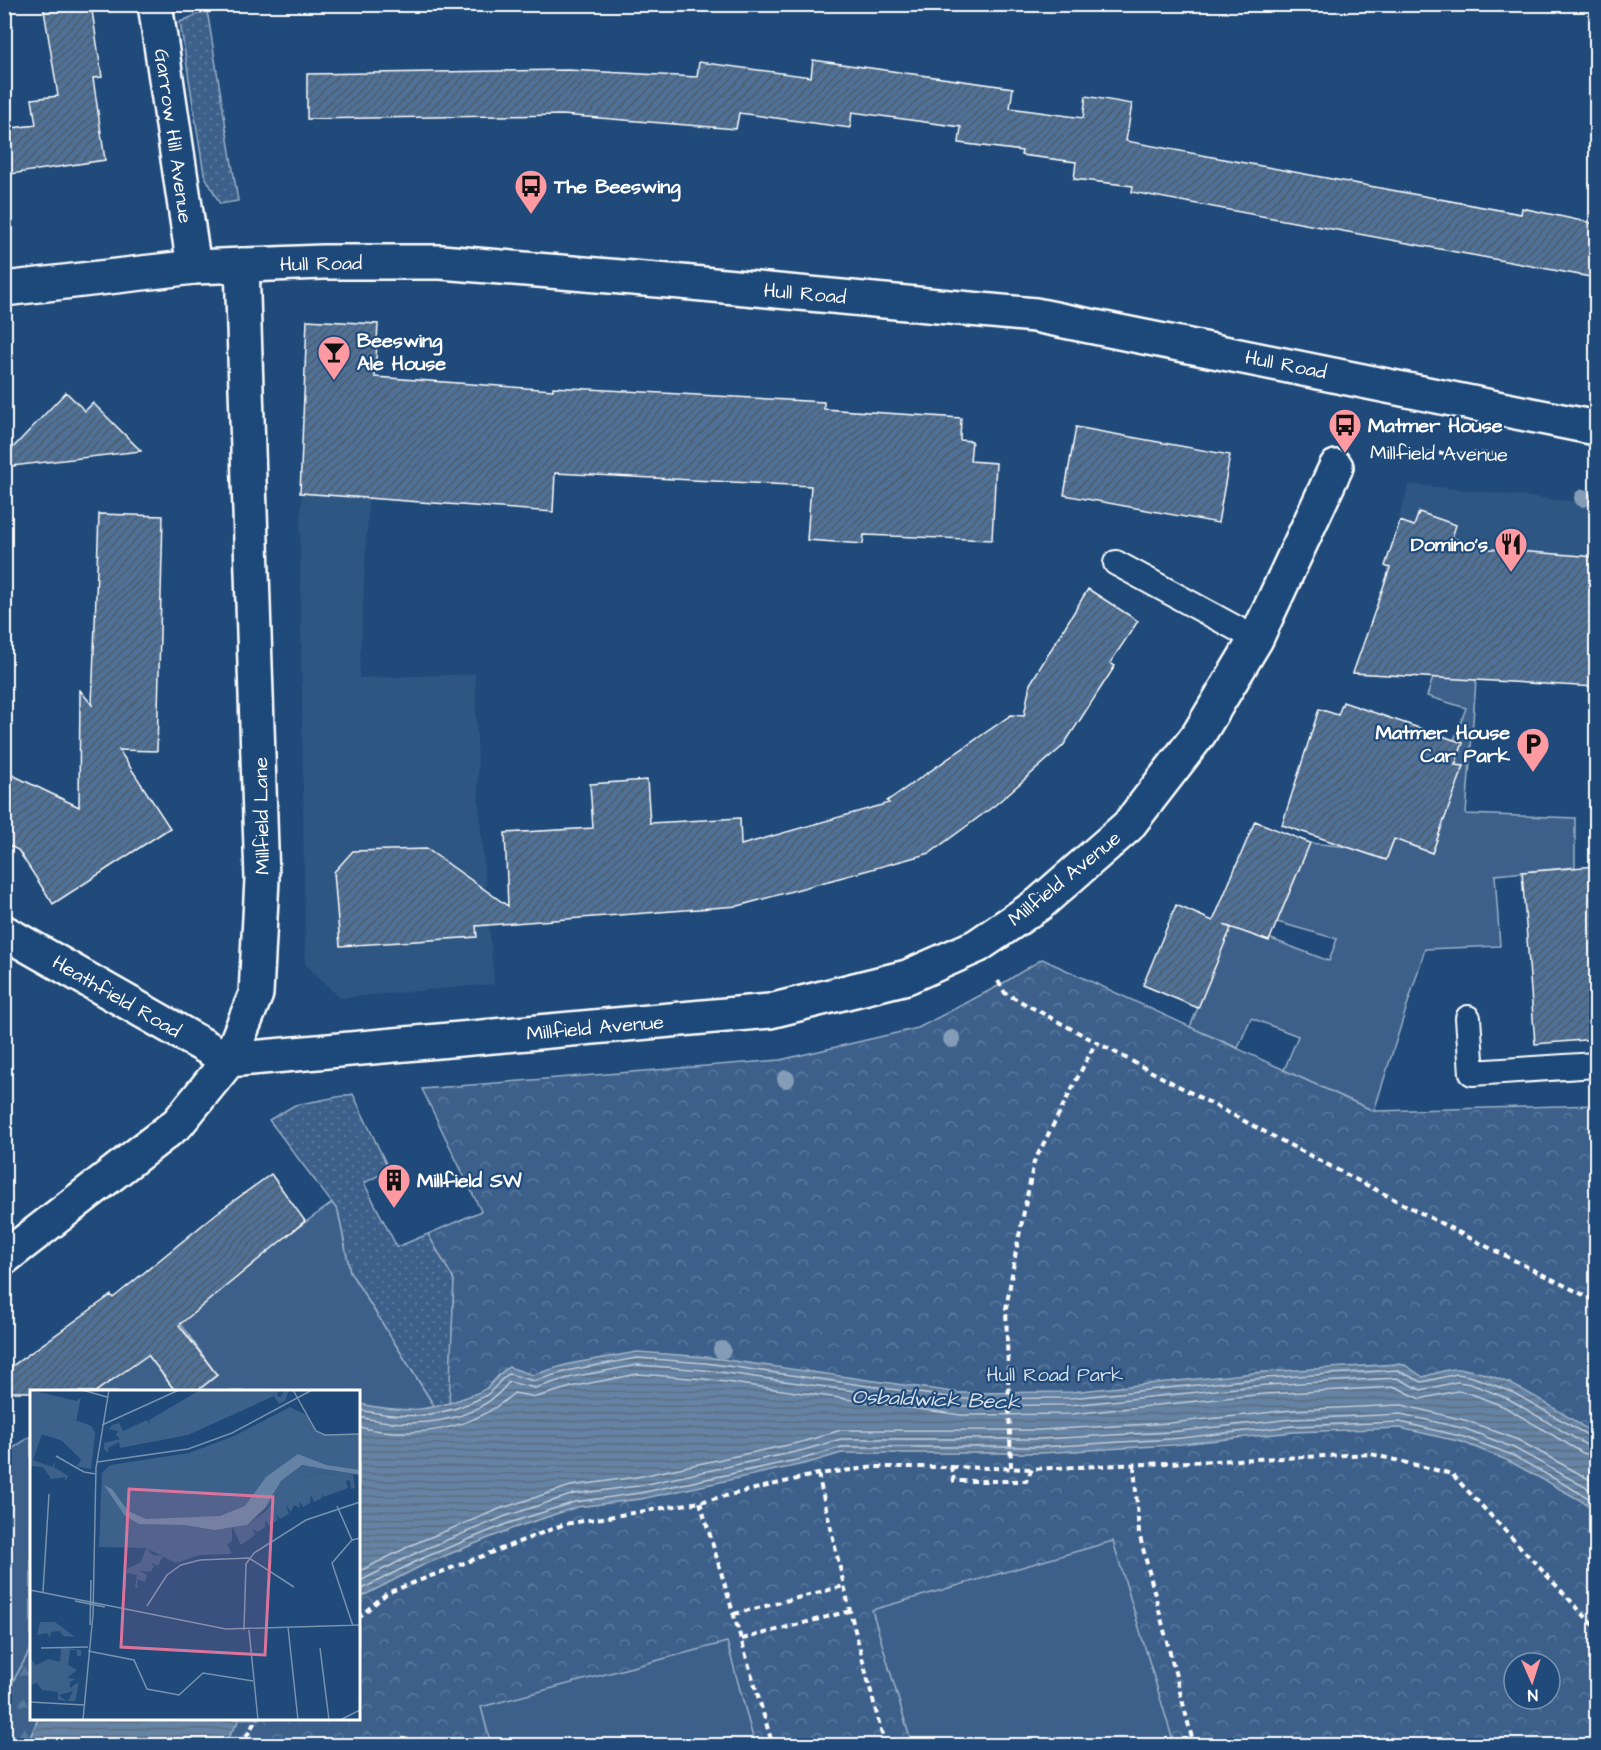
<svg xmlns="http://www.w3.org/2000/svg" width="1601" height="1750" font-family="'Architects Daughter',sans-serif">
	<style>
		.built { fill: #2e5683 }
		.grass { fill: url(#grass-dots); stroke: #9eb0c5; stroke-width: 1.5 }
		.forest { fill: url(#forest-firs); stroke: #9eb0c5; stroke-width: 1.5 }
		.park { fill: url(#park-crowns); stroke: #9eb0c5; stroke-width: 1.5; fill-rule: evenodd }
		.garden { fill: #3c618b; stroke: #9eb0c5; stroke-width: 1.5 }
		.water { fill: url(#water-rules); stroke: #a3b5c8; stroke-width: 1.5 }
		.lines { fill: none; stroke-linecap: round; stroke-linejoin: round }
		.shore { stroke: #c1cddb; stroke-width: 1.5 }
		.building { fill: url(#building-hatch); stroke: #fff; stroke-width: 1.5 }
		.lane-casing { stroke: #fff; stroke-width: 28 }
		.street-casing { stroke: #fff; stroke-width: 38 }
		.primary-casing { stroke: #fff; stroke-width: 38 }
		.path { stroke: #fff; stroke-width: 4; stroke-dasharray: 6 4.5; stroke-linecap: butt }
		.lane { stroke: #1f4a7a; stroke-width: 24 }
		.street { stroke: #1f4a7a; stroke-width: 33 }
		.primary { stroke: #1f4a7a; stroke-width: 33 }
		.tree { fill: #859cb6 }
		.labels { text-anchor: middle; stroke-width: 4.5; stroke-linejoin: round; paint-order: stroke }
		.street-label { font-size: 20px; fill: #fff; stroke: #1f4a7a }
		.poi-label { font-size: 20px; font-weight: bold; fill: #fff; stroke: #1f4a7a; text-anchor: start }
		.park-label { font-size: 20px; fill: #d8dfe8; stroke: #1f4a7a }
		.water-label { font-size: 21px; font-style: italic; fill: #d8e0e8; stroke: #1f4a7a }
		.inset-road { fill: none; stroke: #7992af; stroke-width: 1.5 }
		.view { fill: #da749d; fill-opacity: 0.15; stroke: #da749d; stroke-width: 3 }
		.inset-edge { fill: none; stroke: #fff; stroke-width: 3 }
	</style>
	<defs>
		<pattern id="grass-dots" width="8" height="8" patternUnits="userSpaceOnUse" patternTransform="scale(1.5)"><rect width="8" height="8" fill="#3c618b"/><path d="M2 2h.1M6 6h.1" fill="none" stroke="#59799c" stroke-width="1.8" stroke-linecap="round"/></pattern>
		<pattern id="forest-firs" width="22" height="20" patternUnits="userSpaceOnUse" patternTransform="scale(1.5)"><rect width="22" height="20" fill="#3c618b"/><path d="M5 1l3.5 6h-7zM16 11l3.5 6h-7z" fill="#59799c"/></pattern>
		<pattern id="park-crowns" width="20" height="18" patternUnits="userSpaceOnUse" patternTransform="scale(1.5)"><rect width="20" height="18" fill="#3c618b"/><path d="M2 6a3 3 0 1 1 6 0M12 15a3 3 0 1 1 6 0" fill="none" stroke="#59799c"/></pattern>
		<pattern id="water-rules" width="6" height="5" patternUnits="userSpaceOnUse" patternTransform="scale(1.5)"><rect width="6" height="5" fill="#6583a4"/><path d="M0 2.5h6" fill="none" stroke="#5b6d81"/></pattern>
		<pattern id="building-hatch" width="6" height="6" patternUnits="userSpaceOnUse" patternTransform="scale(1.5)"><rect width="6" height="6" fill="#507197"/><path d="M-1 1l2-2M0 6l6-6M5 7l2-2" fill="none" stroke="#4e5b6a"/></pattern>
	</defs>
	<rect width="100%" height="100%" fill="#1f4a7a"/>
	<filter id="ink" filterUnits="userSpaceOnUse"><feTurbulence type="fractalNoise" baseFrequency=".0167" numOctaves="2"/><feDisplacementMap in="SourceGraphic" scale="12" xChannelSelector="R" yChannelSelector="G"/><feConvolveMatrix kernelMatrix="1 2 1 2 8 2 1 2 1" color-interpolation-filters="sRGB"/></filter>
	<g filter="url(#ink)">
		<path class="built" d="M307,320L378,324L359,678L475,674L479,806L494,984L340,998L305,964L300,544Z
			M1409,484L1596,504V687L1476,680L1482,599L1385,566Z"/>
		<path class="grass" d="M207,10L238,201L220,204L204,174L180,22Z
			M353,1094L389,1170L364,1183L397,1247L428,1234L454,1280L450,1403L436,1409L350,1272L338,1211L269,1120L295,1105Z"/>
		<path class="forest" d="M31,1648L32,1718L38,1719L27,1745L5,1746V1696Z"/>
		<path class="park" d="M1042,959L1374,1111L1596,1105V1745L142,1746L160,1719L358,1718L359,1545L446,1481L454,1280L428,1234L481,1211L422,1089L780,1060L918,1028L1000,985ZM1514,1663H1550V1699H1514Z"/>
		<path class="garden" d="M1439,659L1477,668L1466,814L1575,818V867L1495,875L1500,946L1425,949L1374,1111L1284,1070L1298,1036L1251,1018L1238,1048L1190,1027L1232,924L1329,961L1337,939L1277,922L1310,843L1349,847L1386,860L1394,839L1432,853L1442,826L1384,805L1463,743L1454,740L1466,708L1427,696Z
			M332,1203L338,1211L350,1272L436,1409C410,1412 384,1410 359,1404L358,1392L196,1391L217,1375L180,1323L264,1252Z
			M147,1354L176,1392H95Z
			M31,1436V1648L5,1696V1454Z
			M1113,1541L1174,1744L912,1745L872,1610Z
			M727,1642L755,1745H491L481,1707Z"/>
		<path class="water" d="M637,1352L706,1357L960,1393L1071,1392L1264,1372L1397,1364L1405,1365L1423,1377C1434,1374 1448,1368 1459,1369C1503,1371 1560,1412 1596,1435V1509L1509,1461L1462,1442L1400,1428L1294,1432L1172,1445L1040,1453H842L808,1463L641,1499L577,1507L511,1529L425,1564L359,1598V1404C400,1412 424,1413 464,1398C470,1395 479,1393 485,1389C495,1382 498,1373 509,1367L533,1375L569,1364Z
			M38,1719V1718L240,1719L223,1745H27Z"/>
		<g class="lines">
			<path class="shore" d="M358,1410C406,1419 441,1419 485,1396C495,1390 499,1379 509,1374L534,1381L571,1370L637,1358L706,1363L961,1399L1071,1398L1264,1378L1397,1370L1422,1382L1457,1374L1473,1377L1512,1392L1596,1440
				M358,1417C410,1428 474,1427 509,1382L535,1388L572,1377L638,1365L705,1370L961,1406L1072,1405L1265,1385L1397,1378L1421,1390L1457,1382L1471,1384L1509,1399L1588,1446L1596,1448
				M358,1427C413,1439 471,1432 514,1393L536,1397L575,1386L638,1374L704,1379L961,1415L1072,1414L1265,1394L1396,1387L1420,1399L1457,1391L1469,1393L1505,1407L1583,1453L1596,1457
				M358,1572L416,1543L502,1508L571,1486L637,1477L802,1442L841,1430H1039L1170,1423L1292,1410L1402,1405L1468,1421L1518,1440L1596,1483
				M358,1582L420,1551L506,1516L574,1494L638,1486L804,1450L841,1439H1040L1170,1432L1293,1419L1401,1414L1466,1429L1514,1448L1596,1493
				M358,1591L423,1558L509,1523L575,1502L640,1493L806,1458L842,1447H1040L1171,1439L1293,1426L1400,1422L1464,1437L1512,1455L1596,1502"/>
		</g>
		<path class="building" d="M43,4H91L102,77L93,78L105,160L4,175V129L36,125L32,99L58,96Z
			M813,60L1013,88L1010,108L1083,118L1086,96L1132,104L1126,141L1521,214L1522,208L1596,224V278L1132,192L1133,186L1074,179L1076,162L1021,155L1022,151L959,143L961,127L852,112L850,128L739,113L736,129L562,115L307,119V74L568,70L697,77L699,62L811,77Z
			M307,320L378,324L375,377L553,390V387L824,402V409L961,418L960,440L972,441L970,461L996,463L992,540L864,535L863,544L807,540L811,486L555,473L553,512L300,493Z
			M66,392L85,411L93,403L141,451L4,467V457Z
			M1076,427L1230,455L1218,523L1064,495Z
			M1419,512L1456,525L1452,538L1491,549L1596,557V687L1353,673L1390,568L1385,566L1400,521L1414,526Z
			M99,514L163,516L157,751L119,750L170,828L53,904L18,850L4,843V771L79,807L80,690L92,705Z
			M1088,589L1138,621L1110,663L1115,666L1063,746L994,806L930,853L738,906L476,926L477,937L340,946L334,872L353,851L427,849L508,906L505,833L593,828L590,784L647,780L650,823L740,818L741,845L889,803L887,801L1011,715L1024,716L1030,684Z
			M1343,702L1463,743L1455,765L1464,766L1432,853L1394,839L1386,860L1282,825L1319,709L1338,715Z
			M1255,821L1310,843L1269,941L1224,925L1231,928L1198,1008L1143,985L1176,905L1213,921Z
			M1596,866V1039L1535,1044L1522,872Z
			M271,1174L305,1221L179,1325L217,1375L196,1392H176L148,1355L95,1392H4V1372L111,1295L113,1298L217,1213Z"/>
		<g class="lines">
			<defs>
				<path id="lane" d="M1116,563L1256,639
					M1468,1018L1472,1073L1596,1065"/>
				<path id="street" d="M155,4L194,267
					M4,932L229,1060L770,1011L907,977L977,946L1039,904L1128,826L1199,734L1256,639L1336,467
					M4,1258L178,1123L229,1060L256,994L262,879L242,265"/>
				<path id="primary" d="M4,289L194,267L323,262H441L681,282L1035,315L1596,428"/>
			</defs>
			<use href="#lane" class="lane-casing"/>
			<use href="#street" class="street-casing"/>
			<use href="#primary" class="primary-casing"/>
			<path class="path" d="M1376,453L1498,454
				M998,981L1005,993C1201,1099 1397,1203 1596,1301
				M1134,1465L1139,1533L1194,1746
				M951,1467L1032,1469
				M1011,1467L1006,1309L1016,1251L1034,1162L1096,1042
				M818,1474L850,1611L885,1746
				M700,1502L773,1746
				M734,1614L844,1586
				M358,1618L387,1593L565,1524L700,1502L818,1474L875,1467H951L954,1481H1026L1032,1469L1371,1454L1452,1474L1596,1628
				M742,1639L850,1611
				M241,1746L257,1718"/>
			<use href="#lane" class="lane"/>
			<use href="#street" class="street"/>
			<use href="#primary" class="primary"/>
		</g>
		<g class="tree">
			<circle cx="1583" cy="498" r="9"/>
			<circle cx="952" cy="1039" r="9"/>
			<circle cx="786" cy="1079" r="9"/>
			<circle cx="722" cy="1350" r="9"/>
		</g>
	</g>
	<defs>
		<symbol id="bus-pin" viewBox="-11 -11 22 30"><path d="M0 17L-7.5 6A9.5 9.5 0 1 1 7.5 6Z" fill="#ff9aa2" stroke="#1f4a7a"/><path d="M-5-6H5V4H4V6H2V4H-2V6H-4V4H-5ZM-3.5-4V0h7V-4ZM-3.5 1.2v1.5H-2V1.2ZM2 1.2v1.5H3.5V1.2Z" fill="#111"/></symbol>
		<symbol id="bar-pin" viewBox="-11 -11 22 30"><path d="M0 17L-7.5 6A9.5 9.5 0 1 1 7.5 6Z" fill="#ff9aa2" stroke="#1f4a7a"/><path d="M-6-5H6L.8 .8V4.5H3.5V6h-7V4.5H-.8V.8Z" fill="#111"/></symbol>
		<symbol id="restaurant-pin" viewBox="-11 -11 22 30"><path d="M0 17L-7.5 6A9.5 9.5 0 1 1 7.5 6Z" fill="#ff9aa2" stroke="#1f4a7a"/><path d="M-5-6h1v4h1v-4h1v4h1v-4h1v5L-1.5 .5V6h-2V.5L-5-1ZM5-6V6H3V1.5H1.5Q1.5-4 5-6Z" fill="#111"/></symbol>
		<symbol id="parking-pin" viewBox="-11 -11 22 30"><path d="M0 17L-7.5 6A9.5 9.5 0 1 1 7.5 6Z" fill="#ff9aa2" stroke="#1f4a7a"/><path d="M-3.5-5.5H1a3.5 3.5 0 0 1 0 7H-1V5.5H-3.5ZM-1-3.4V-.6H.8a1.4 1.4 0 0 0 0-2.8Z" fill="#111"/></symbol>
		<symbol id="building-pin" viewBox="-11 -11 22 30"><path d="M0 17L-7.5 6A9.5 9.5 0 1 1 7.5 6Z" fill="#ff9aa2" stroke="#1f4a7a"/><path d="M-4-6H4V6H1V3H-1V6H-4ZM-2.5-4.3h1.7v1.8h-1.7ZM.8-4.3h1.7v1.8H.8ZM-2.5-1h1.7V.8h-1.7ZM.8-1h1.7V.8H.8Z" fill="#111"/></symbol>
	</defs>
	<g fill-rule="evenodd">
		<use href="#bus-pin" x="512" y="167" width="38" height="52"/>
		<use href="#bar-pin" x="315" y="333" width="38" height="52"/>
		<use href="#bus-pin" x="1326" y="406" width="38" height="52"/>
		<use href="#restaurant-pin" x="1492" y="525" width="38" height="52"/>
		<use href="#parking-pin" x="1514" y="725" width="38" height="52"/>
		<use href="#building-pin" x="375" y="1161" width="38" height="52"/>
	</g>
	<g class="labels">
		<g class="street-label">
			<text transform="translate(174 136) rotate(82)" y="7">Garrow Hill Avenue</text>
			<text transform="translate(321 263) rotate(-1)" y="7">Hull Road</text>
			<text transform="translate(805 293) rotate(5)" y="7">Hull Road</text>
			<text transform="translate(1286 364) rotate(11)" y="7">Hull Road</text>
			<text transform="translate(1439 453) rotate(1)" y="7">Millfield Avenue</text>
			<text transform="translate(261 816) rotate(-91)" y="7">Millfield Lane</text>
			<text transform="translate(1064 878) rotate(-39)" y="7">Millfield Avenue</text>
			<text transform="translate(117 996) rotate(30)" y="7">Heathfield Road</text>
			<text transform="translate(595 1027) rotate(-5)" y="7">Millfield Avenue</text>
		</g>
		<g class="poi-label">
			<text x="554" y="193">The Beeswing</text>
			<text x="357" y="347">Beeswing<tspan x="357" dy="23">Ale House</tspan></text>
			<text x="1368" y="432">Matmer House</text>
			<text x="1488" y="551" text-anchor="end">Domino's</text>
			<text x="1510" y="739" text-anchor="end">Matmer House<tspan x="1510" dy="23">Car Park</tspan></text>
			<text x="417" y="1187">Millfield SW</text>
		</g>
		<g class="park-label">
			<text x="1055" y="1381">Hull Road Park</text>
		</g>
		<g class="water-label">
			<text transform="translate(936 1399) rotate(2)" y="7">Osbaldwick Beck</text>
		</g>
	</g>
	<g transform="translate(30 1390)">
		<rect width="330" height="330" fill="#1f4a7a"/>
		<path d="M0,13L61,36L65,43L61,79L46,76L51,71L46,61L31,50L12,44L3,70L22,77L26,71L24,77L38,86L35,91V87L21,89L13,77L2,76L0,85Z" fill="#3c618b"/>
		<path d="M279,74L306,81L305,85L290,82L255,95L230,125L251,91L270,76Z" fill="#3c618b"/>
		<path d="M0,13L61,36L65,43L61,79L31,50L0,41ZM260,17L278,26L286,41L295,45L330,44V82L295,77L276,67L202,129V151L197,154L202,164L170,165L146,173L116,158L69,157L72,83L80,75L159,63L204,46Z" fill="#3c618b"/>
		<path d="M0,0L47,11L51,7L46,32L0,13ZM170,0H249L247,6L251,7L254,0H259L255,11L249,14L244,6L158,45L90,58L89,52L78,58V63L74,59V53L90,49L86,45L88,41L79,39L82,35L89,33L93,41L117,30L120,35L119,30ZM190,61L195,85L171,90L166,66ZM155,69L160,92L136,98L131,75ZM306,81L323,84L325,98L321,99L320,91L316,90L318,98L293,107V101L292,108L284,112L281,105L280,113L273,117L269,111L270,118L264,115L261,122L256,115L259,124L250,129L246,124L248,130L239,135L235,130V137L228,142L222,139L225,145L211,155L202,136H214L236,121L254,95L290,82L305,85ZM196,89L200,109L177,113L173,94ZM160,97L164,115L142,121L137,102ZM116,158L123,165L133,166L128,176L120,172L124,176L121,182L110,181L117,185L115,192L107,189L108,198L105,197L107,185L97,183V179L111,172ZM10,232H25L45,247L33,246L30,241L21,242L20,248L17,243L7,245ZM31,257L51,260V266H47V260H40L38,275L47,280L37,288L46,289L40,292V298L49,292L45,311H38L43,301L29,305L36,311L28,310V302L12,300L7,293L0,295V268L6,275L19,269L30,272Z" fill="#3c618b"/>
		<path d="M268,64L296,75L330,80V85L272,75L251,91L235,118L217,135L184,140L155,135L109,134L95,126L74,95L82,99L98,121L116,129L190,126L215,116L236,87Z" fill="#6583a4"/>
		<path class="inset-road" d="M52,0L77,7M263,0L286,41L295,45L330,44M72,35L149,0M26,66L54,82L66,84M67,72L158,59L202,43L282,0M307,116L322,150L330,148M322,150L302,173L323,236M0,200L196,239L330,235M13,202L19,104M45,211L75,217M117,216L137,185L151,175L170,170L219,168L264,197M60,235L61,190M258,237L268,330M214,240L216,174L224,163L276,130L330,112M219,240L228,330M11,258L58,257M290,258L299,330M58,261L104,270L117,299L149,305L173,283L223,291M0,312L54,315M53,330L63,224L66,78L79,0M310,330L330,320"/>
		<path class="view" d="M99,99L243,107L235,265L91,257Z"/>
		<rect width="330" height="330" class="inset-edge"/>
	</g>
	<rect width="1601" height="1750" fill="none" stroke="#1f4a7a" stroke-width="24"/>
	<rect x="12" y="12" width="1577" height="1726" fill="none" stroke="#fff" stroke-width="2" filter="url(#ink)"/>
	<g transform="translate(1532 1681) rotate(177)"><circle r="28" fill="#1f4a7a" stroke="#7992af" stroke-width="1.5"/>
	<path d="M0-4.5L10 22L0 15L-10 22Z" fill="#ff9aa2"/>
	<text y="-9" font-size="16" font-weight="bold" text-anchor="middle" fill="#ffffff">N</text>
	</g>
</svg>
